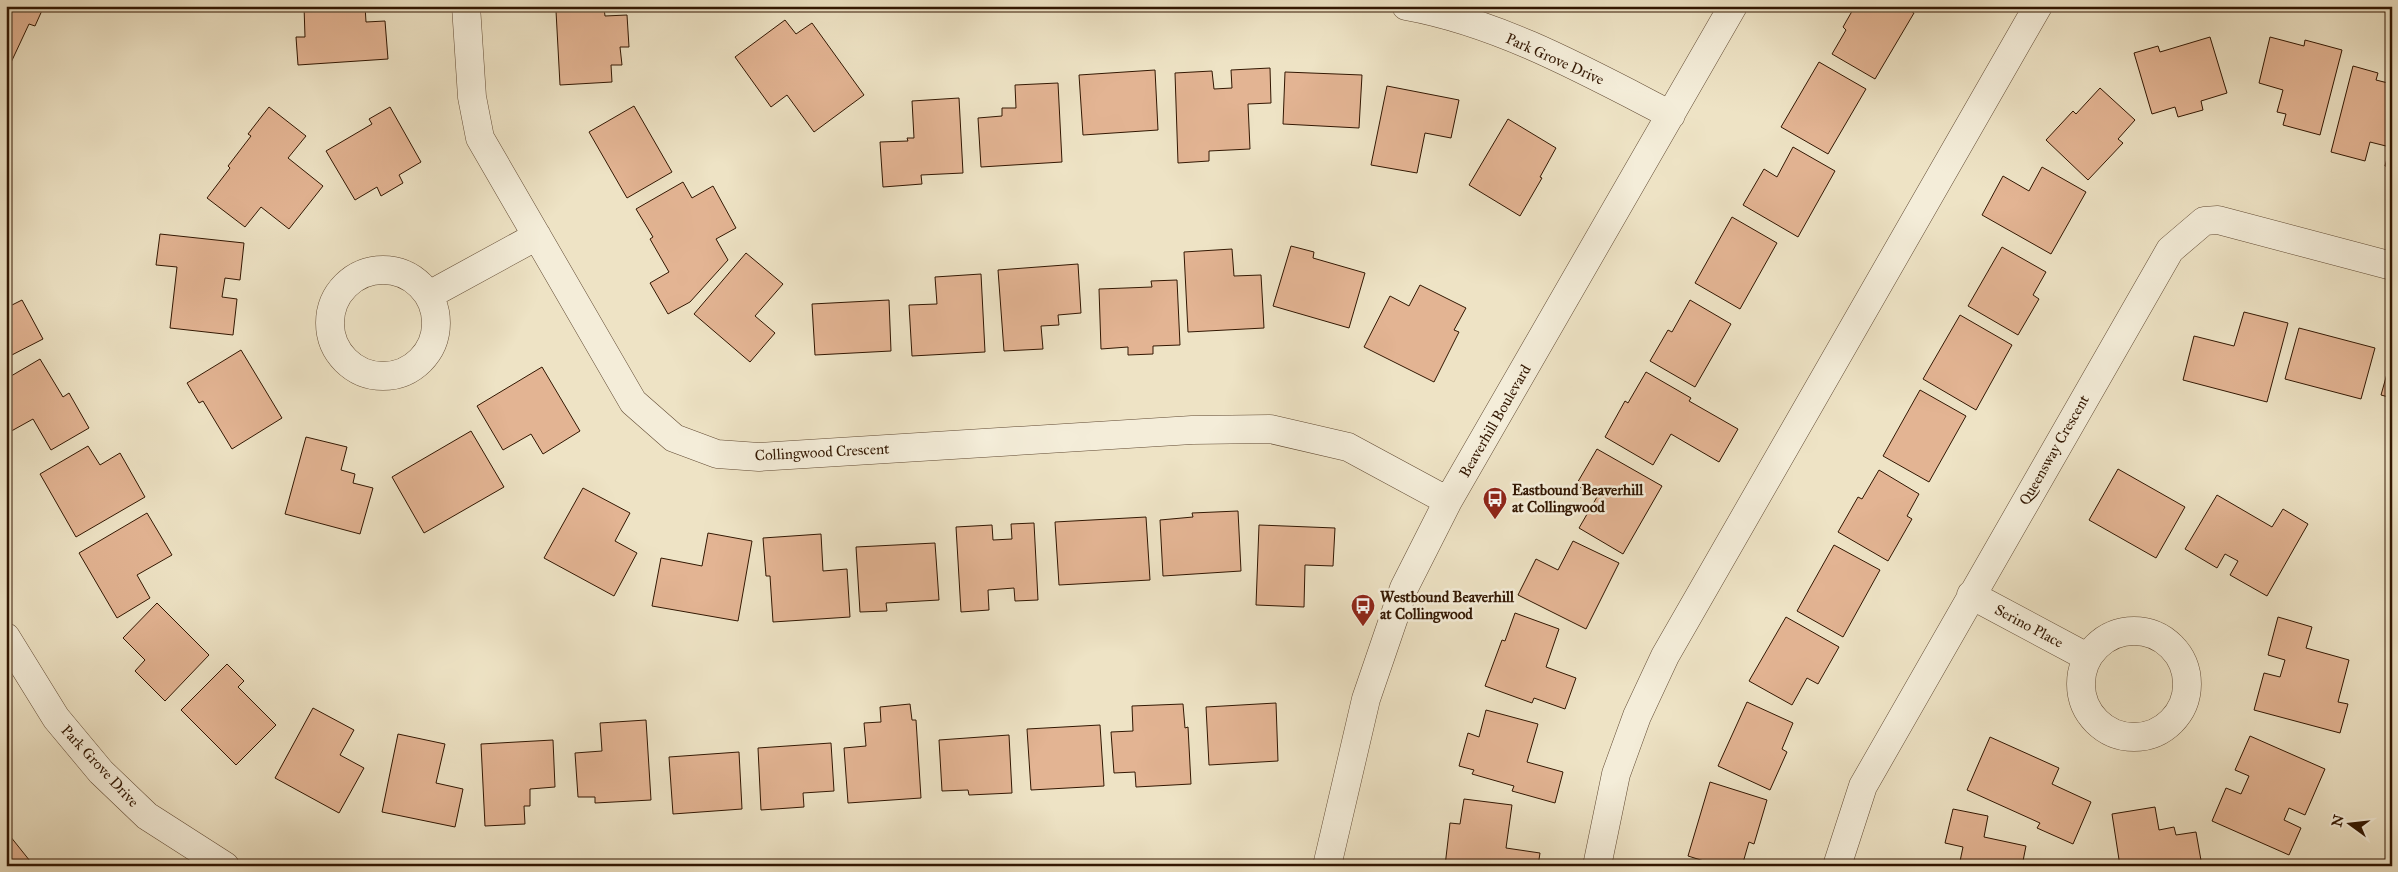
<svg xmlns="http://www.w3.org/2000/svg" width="2398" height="872" font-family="'IM FELL Great Primer',serif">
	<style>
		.building { fill: #e3b493; stroke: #321702 }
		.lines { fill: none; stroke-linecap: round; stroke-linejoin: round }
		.minor-casing { stroke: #614a33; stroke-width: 29 }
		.minor { stroke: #f4edd9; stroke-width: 28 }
		.labels { text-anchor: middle; stroke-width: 5; stroke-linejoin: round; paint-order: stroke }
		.street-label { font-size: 15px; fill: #321702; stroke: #f4edd9 }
		.poi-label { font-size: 15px; font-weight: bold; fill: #321702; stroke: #f4edd9; text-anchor: start }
	</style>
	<rect width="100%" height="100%" fill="#eee3c5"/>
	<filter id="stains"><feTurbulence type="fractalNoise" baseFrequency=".004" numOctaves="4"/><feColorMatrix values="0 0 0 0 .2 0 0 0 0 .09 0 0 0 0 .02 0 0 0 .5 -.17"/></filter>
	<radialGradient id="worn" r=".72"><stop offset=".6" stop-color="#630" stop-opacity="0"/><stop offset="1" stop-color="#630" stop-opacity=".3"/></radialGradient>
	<path class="building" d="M6,6H44L35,26L29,24L7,71Z
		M304,6H365L366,22L385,21L388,59L298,65L296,37H305Z
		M733,6H778V8L733,11Z
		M1855,6H1903L1914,13L1875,79L1832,54L1846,30L1843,27Z
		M604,8L605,16L627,15L629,47H620L622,65H611L612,82L560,85L556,11Z
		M785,20L796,34L812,23L864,95L814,132L787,95L771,107L735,57Z
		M2210,37L2227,93L2201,101L2203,110L2178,117L2175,107L2152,114L2134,53L2158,46L2160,52Z
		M2270,37L2304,46L2305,40L2342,50L2320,135L2283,125L2286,114L2277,112L2283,90L2259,83Z
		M1819,62L1866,89L1828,154L1781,127Z
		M2353,66L2378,73L2376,80L2392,84V167L2385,166L2390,147L2370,142L2365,161L2331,152Z
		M1270,68L1271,103L1248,104L1250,149L1209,151V161L1178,163L1175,73L1212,71L1214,89L1232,88L1231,70Z
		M1155,70L1158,130L1083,135L1079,75Z
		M1285,72L1362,75L1359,128L1283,124Z
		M1058,83L1062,162L981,167L978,118L1002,116V108H1016L1015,85Z
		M1387,86L1459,100L1451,138L1425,133L1417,173L1371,165Z
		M2100,88L2135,120L2118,139L2123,143L2088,180L2046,140L2073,111L2076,114Z
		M959,98L963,173L921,175L922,184L883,187L880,142L908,141L907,138H914L912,101Z
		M634,106L672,172L627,198L589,132Z
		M269,107L306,136L288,158L323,186L289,229L261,207L245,227L207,198L230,168L228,166L251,136L248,134Z
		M390,107L421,162L399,175L403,183L381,196L377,187L355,200L326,151L372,124L369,119Z
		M1508,119L1556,148L1540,177L1542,178L1520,216L1469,185Z
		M1793,147L1835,171L1798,237L1743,205L1764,169L1777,177Z
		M2042,167L2086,192L2051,254L1982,215L2003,176L2029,191Z
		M683,182L692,198L713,186L736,228L716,239L728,260L690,302L668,314L650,283L669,272L650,239L653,237L636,209Z
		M1732,217L1777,243L1740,309L1695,283Z
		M160,234L244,243L240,280L225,278L222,297L237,299L233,335L170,328L177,267L156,265Z
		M1291,246L1314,252L1313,258L1365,273L1349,328L1273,306Z
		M2002,247L2046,272L2033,295L2039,299L2018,335L1968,306Z
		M1232,249L1234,276L1261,275L1264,328L1188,332L1184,252Z
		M746,253L783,284L755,316L775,333L750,362L694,314Z
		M1078,264L1081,313L1058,315L1059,325L1041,326L1043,349L1004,351L998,270Z
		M981,274L985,352L912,356L909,305L937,304L935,277Z
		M1177,280L1180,345L1153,346V354L1128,355V347L1101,349L1099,289L1152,287L1151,281Z
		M1420,285L1466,308L1454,330L1459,332L1434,382L1364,347L1390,296L1409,306Z
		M22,300L43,339L6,358V308Z
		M889,300L891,351L815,355L812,304Z
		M1690,300L1731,324L1695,387L1650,361L1668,330L1672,332Z
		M2244,312L2288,323L2267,402L2183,380L2194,336L2234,346Z
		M1960,315L2012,345L1976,410L1923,379Z
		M2299,328L2375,348L2361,399L2285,379Z
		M241,350L282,418L232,449L203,401L199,403L187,383Z
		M2392,356V398L2381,395Z
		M40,359L63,397L69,393L89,428L51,450L33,419L6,434V379Z
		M542,367L580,431L543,454L531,434L503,450L477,406Z
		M1646,372L1691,398L1689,401L1738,429L1719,462L1671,434L1653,465L1605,437L1625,401L1628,403Z
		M1920,390L1966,416L1929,482L1883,456Z
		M471,431L504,487L424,533L392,477Z
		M306,437L347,447L341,470L355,474L353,483L373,488L360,534L285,514Z
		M88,446L100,465L120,453L145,497L76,537L40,474Z
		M1597,449L1662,486L1623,554L1579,528L1597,497L1576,485Z
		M2118,469L2185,507L2156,558L2089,520Z
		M1879,470L1919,494L1907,516L1912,519L1888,561L1838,532L1858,497L1862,499Z
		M583,488L630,513L615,541L637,553L614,596L544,558Z
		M2217,495L2272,527L2283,509L2308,524L2267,596L2230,575L2238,561L2225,554L2217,568L2185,549Z
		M1238,511L1241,571L1163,576L1160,520L1193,517L1192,513Z
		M147,513L172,555L137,575L150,598L117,618L79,553Z
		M1146,517L1150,580L1059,585L1055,522Z
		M1034,523L1038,600L1015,601L1014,588L988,590L989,610L961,612L956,527L992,525L993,540L1012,539L1011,524Z
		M1259,525L1335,528L1333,566L1305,565L1304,607L1256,605Z
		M708,533L752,541L738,621L652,606L661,558L702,566Z
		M821,534L823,571L847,569L850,617L773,622L770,576H766L763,538Z
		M1573,541L1619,563L1586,629L1518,595L1536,559L1558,570Z
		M935,543L939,600L886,603L887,611L860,612L856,547Z
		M1834,545L1880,570L1843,637L1797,611Z
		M157,603L209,655L165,701L135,671L145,660L123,638Z
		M1515,613L1559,629L1546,667L1576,678L1565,709L1534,698L1532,703L1485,686L1502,640L1505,641Z
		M1786,617L1839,647L1818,684L1807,678L1792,705L1749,681Z
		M2278,617L2312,627L2306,648L2349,660L2338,702L2348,704L2340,733L2254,710L2264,673L2280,677L2285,660L2268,655Z
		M227,664L244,681L238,687L276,725L236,765L181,710Z
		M1747,702L1793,723L1782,749L1787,752L1770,790L1718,766Z
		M1276,703L1278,761L1209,765L1206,707Z
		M910,704L912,720H916L921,798L848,803L844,748L866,746L864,723L881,722L880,707Z
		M1183,704L1185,728L1188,727L1191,784L1136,787L1135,772L1114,773L1111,732L1133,731L1132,706Z
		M313,708L354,730L340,755L364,768L339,813L275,778Z
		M1486,710L1538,724L1527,762L1563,772L1555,803L1512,791L1514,786L1472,774L1474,770L1459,766L1468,733L1479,737Z
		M646,720L651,800L595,803V797H578L575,753L602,751L600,723Z
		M1100,725L1104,786L1031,790L1027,729Z
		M398,734L445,744L436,783L463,789L455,827L382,812Z
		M1009,735L1012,793L969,795L968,790L942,791L939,740Z
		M2250,736L2325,769L2305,815L2289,808L2284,820L2301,828L2289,855L2212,821L2226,788L2241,794L2249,776L2235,770Z
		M1990,737L2059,768L2052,784L2091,802L2073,844L2037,828L2040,823L1967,790Z
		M553,740L555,787L530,789V806H524L525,824L485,826L481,744Z
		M831,743L834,791L803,793L804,807L761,810L758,748Z
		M739,752L742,809L673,814L669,757Z
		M1710,782L1767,800L1754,844L1749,842L1742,866H1720L1688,856Z
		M1464,799L1512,805L1506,848L1540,853L1538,866H1445L1450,823L1460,824Z
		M2155,807L2159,830L2174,827L2176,835L2196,832L2202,866H2120L2112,814Z
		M1953,809L1988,816L1984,837L2026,846L2022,866H1959L1963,847L1945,843Z
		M6,831L34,866H6Z"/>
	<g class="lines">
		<defs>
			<path id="minor" d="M466,6L472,97L480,138L633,402L674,438L717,454L759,457L1192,430L1270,429L1348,447L1448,501
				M1406,6C1500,23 1586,71 1671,115
				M330 323a53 53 0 1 1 106 0a53 53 0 1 1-106 0Z
				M429,295L537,236
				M1971,595L2087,657
				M2081 684a53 53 0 1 1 106 0a53 53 0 1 1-106 0Z
				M6,637L56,718L101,772L147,816L225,866
				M1327,866L1366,699L1404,588L1448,501L1733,6
				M1597,866L1616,774L1637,716L1665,656L2038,6
				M1837,866L1863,786L2170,250L2204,221L2218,220L2392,266"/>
		</defs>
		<use href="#minor" class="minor-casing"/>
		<use href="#minor" class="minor"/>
	</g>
	<defs>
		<symbol id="bus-pin" viewBox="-11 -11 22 30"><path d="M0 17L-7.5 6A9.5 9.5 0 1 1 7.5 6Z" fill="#8f2418" stroke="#f4edd9"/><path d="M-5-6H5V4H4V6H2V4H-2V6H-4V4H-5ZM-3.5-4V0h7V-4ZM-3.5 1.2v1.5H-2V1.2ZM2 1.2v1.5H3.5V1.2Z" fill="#fff"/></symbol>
	</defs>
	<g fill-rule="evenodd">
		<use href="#bus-pin" x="1481" y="485" width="28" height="38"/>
		<use href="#bus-pin" x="1349" y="592" width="28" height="38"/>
	</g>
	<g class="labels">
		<g class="street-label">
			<text transform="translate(1555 59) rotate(24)" y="5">Park Grove Drive</text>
			<text transform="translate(1495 421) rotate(-60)" y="5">Beaverhill Boulevard</text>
			<text transform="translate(2054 450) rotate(-60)" y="5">Queensway Crescent</text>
			<text transform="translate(822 452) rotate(-3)" y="5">Collingwood Crescent</text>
			<text transform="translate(2029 626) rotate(28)" y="5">Serino Place</text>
			<text transform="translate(100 766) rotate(47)" y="5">Park Grove Drive</text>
		</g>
		<g class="poi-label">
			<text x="1512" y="495">Eastbound Beaverhill<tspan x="1512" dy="17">at Collingwood</tspan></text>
			<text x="1380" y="602">Westbound Beaverhill<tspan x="1380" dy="17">at Collingwood</tspan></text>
		</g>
	</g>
	<rect width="2398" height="872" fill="none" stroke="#eee3c5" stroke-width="25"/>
	<rect x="8" y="8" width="2383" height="857" fill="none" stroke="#321702" stroke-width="2.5"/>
	<rect x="12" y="12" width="2373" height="847" fill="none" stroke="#321702"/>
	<g transform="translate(2350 824) rotate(285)" stroke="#f4edd9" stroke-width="4" paint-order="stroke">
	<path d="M0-4L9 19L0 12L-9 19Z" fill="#321702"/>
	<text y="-8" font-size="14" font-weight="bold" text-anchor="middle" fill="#321702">N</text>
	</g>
	<rect width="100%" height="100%" filter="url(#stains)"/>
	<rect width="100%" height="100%" fill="url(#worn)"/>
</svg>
